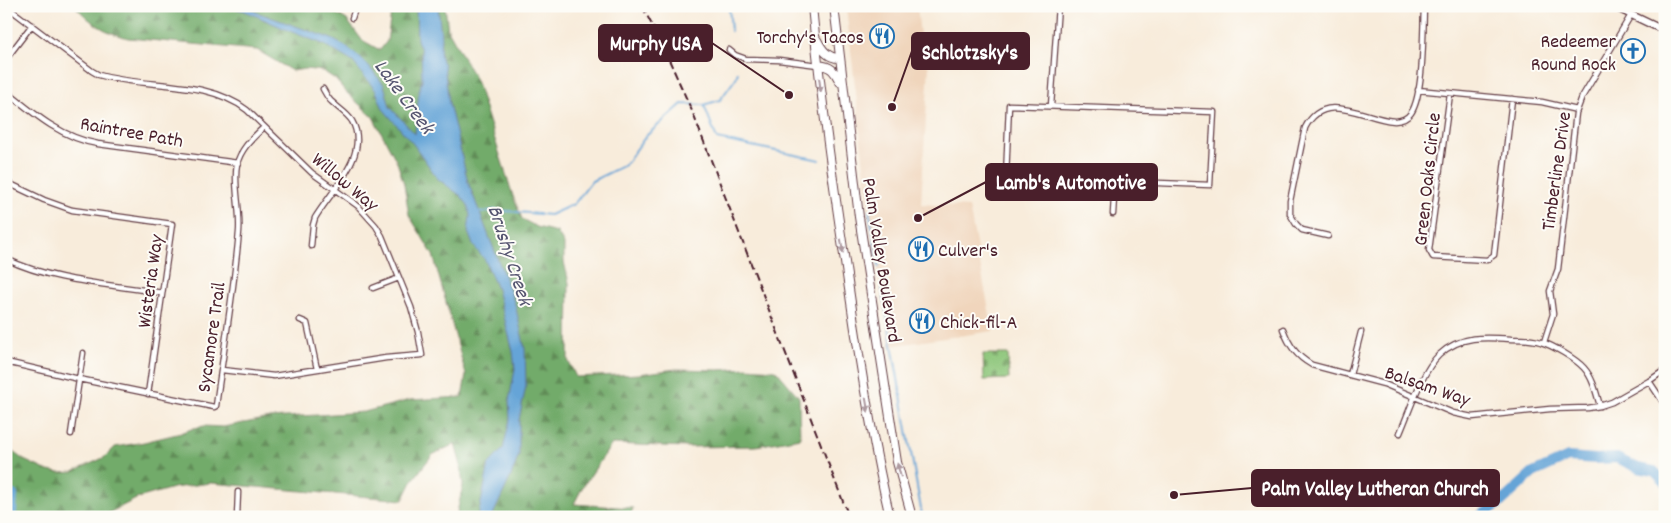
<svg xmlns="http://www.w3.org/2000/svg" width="1671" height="523" font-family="Dekko,sans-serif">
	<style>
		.built { fill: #f0d5bc }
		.forest { fill: url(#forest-firs); stroke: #5e654a }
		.cemetery { fill: url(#cemetery-stones); stroke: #6c7252 }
		.water { fill: #65a4d7; stroke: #586281 }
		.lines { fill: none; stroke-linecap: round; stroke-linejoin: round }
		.stream { stroke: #65a4d7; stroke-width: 2 }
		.river { stroke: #65a4d7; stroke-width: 10 }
		.street-casing { stroke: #643e45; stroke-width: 7 }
		.secondary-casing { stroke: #643e45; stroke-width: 9 }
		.highway-casing { stroke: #643e45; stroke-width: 10 }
		.street { stroke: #fff; stroke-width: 4.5 }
		.secondary { stroke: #fff; stroke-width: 6 }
		.highway { stroke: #fff; stroke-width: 8 }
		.rail { stroke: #4a1f2b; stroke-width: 2; stroke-dasharray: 8 4; stroke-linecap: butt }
		.oneway { fill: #ae9aa0 }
		.labels { text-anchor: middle; stroke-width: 4; stroke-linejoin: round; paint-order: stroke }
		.poi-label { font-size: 20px; fill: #4a1f2b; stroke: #fdfcf7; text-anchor: end }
		.street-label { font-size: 20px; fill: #4a1f2b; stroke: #fdfcf7 }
		.water-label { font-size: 21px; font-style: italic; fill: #555470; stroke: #fdfcf7 }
		.leader { fill: none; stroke: #4a1f2b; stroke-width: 2 }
		.callout-dot { fill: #4a1f2b; stroke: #fdfcf7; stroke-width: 2 }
		.callout { fill: #4a1f2b; stroke: #4a1f2b; stroke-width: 2 }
		.callout-label { font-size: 21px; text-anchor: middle; font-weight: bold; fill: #fff }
	</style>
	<defs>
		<pattern id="forest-firs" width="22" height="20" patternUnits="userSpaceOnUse" patternTransform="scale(1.25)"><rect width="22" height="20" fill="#72ab6a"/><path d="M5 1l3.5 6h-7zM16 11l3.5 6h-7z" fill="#608b57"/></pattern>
		<pattern id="cemetery-stones" width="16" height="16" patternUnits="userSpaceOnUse" patternTransform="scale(1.25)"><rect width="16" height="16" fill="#8dc67a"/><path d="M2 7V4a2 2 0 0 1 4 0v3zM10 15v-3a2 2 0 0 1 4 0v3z" fill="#75a064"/></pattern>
	</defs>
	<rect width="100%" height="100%" fill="#fdfcf7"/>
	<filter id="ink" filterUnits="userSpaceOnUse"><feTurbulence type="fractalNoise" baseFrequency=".02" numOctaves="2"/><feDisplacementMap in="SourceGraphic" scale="10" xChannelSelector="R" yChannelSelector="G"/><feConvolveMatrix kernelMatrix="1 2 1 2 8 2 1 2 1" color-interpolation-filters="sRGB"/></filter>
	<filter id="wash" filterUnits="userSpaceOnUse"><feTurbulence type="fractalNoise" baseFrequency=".0096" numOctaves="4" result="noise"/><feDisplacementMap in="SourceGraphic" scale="20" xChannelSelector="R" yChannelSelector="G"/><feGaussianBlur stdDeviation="1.12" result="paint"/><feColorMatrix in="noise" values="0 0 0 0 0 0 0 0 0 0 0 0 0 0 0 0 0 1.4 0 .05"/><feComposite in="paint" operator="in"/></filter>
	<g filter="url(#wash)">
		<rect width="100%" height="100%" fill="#f8ecdb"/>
		<path class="built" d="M846,6H917L923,64L929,66L921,204L969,207L993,331L890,346L869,211Z"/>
		<path class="forest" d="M75,6H324L347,20L362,40L380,50L387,41L392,6H445L448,30L476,80L513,196L522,219L537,227L557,232L564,244V262L569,283L568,360L576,377L639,374L676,369L718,370L747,368L776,370L799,397L800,438L756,446L687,447L612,444L582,488L574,504L633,508L630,517H456L463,485L460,462L455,444L432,455L413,480L403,500L211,483L173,488L138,498L101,517H6V447L24,460L48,471L60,473L73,472L105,457L115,447L144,442L181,433L194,428L204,426L223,427L270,418L364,412L410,400L462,397L466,375L433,255L409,215L404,184L397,162L373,117L347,93L335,79L323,71L305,69L292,71L257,50L128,38C104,32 92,24 75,6Z"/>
		<path class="cemetery" d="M983,354H1008L1009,379L984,380Z"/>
		<path class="water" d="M225,6H245L256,12L332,39L348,48L364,61L380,80L384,85L390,107L415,134L419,91L422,80L421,50L417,40L416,6H438C439,16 440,26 441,36C441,47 438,55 444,65L449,103L468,182L515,304L525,349L526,386L519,420V455L511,476L492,517H478L489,464L503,449L510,419L509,401L515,369L513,352L497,289L485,260L473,245L468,232L470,216L468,205L461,196L438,179L414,145L383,109L376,91L353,62L323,44L292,32L245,11Z"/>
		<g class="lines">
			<path class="stream" d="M729,6L731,31
				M704,105L717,139L820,160
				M869,210L879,267
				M478,213L495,210L550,215L574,204L592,181L625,165L646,136L682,104L704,105L720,100L736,78L738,72
				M882,288L922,515"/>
			<path class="river" d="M6,492L13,495L12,511L10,517
				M1478,517L1499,504L1533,473L1568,457L1596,459L1617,458L1638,468L1654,471L1665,482"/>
		</g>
	</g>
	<g filter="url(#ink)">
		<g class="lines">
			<defs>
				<path id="street" d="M6,6L92,71L99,75C147,89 205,78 247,110L312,173L358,206L376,226L382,236L411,307L418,332L422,355L386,358L274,376L222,370
					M352,18L356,6
					M729,50L735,55L746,59L779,60L818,65
					M6,59L32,25
					M1418,90L1542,102L1577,110
					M6,91C34,114 62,138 98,144L238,163
					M1450,94L1429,250L1433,257L1487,260L1494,255L1512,99
					M1009,105L1214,112L1210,185L1006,177Z
					M1051,106L1058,6
					M6,182L44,200L72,210L172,224L148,394
					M1113,214L1115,181
					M1328,236L1302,230L1296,224L1290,214V201L1305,128C1330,78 1391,142 1411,113C1424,94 1423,30 1424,6
					M311,246L313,225L315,218C331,191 371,154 352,121C347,113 339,109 332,102C328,99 326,94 323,89
					M6,259C54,282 110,284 162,293
					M373,288L399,278
					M300,320L307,323L317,369
					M1283,329C1289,345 1296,356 1312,365L1384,384L1453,413L1472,417L1550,409L1588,408L1600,406L1612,402L1649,381L1665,370
					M1544,342L1553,314L1550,291L1558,269L1576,113L1582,97L1631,15
					M6,362L79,379L214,407L216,406C224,348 234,290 239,232C241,210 233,184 237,164C241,148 253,138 264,127
					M1350,375L1361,332
					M6,376L9,362
					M1649,381L1665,405
					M1400,433C1410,410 1422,371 1439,355C1460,335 1485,337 1511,339C1521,339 1532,339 1541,342C1552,345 1576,359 1584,368C1593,378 1596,392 1600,406
					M71,434L83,353
					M237,517L238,492"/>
				<path id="secondary" d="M1613,6L1665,31"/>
				<path id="highway" d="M812,6C821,101 835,195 849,289C860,365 872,442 890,517
					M834,6L859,217L897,462L912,517
					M817,40C822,50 828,58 839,58
					M818,65C831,66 834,70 840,82"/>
			</defs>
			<use href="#street" class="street-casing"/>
			<use href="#secondary" class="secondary-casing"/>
			<use href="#highway" class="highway-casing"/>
			<use href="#street" class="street"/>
			<use href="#secondary" class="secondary"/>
			<use href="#highway" class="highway"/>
			<path class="rail" d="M642,6L662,44L692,111L849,517"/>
		</g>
		<defs><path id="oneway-solid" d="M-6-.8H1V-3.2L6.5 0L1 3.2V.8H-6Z" transform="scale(1.25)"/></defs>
		<g class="oneway">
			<use href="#oneway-solid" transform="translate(820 85) rotate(83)"/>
			<use href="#oneway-solid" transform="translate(842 246) rotate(81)"/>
			<use href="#oneway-solid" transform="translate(867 405) rotate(80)"/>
			<use href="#oneway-solid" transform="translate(899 470) rotate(-105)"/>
		</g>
	</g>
	<defs>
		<symbol id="restaurant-ring" viewBox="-11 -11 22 22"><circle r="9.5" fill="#fdfcf7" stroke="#1f6fb2" stroke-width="1.5"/><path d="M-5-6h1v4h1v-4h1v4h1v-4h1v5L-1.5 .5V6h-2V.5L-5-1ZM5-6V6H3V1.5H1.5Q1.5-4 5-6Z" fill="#1f6fb2"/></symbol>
		<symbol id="church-ring" viewBox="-11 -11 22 22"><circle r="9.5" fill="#fdfcf7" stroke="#1f6fb2" stroke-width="1.5"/><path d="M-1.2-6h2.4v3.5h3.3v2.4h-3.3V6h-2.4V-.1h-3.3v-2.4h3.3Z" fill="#1f6fb2"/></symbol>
	</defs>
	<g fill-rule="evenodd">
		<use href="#restaurant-ring" x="868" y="22" width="28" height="28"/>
		<use href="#church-ring" x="1619" y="37" width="28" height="28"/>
		<use href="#restaurant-ring" x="907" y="235" width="28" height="28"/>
		<use href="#restaurant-ring" x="908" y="307" width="28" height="28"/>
	</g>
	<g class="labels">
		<g class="poi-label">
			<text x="864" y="43">Torchy's Tacos</text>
			<text x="1616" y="47">Redeemer<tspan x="1616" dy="23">Round Rock</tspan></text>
			<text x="938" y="256" text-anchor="start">Culver's</text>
			<text x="940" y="328" text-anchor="start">Chick-fil-A</text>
		</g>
		<g class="street-label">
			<text transform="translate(132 131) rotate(10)" y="7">Raintree Path</text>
			<text transform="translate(1555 171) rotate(-82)" y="7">Timberline Drive</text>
			<text transform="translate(1426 179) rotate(-84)" y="7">Green Oaks Circle</text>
			<text transform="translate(346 181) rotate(40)" y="7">Willow Way</text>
			<text transform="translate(883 260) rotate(81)" y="7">Palm Valley Boulevard</text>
			<text transform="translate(149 281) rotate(-82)" y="7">Wisteria Way</text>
			<text transform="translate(210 337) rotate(-82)" y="7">Sycamore Trail</text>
			<text transform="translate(1428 385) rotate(19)" y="7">Balsam Way</text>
		</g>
		<g class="water-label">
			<text transform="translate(405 96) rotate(54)" y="7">Lake Creek</text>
			<text transform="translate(511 255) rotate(72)" y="7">Brushy Creek</text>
		</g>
	</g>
	<path class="leader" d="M789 95L712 43M892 107L912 51M918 218L986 182M1174 495L1252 488"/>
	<g class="callout-dot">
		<circle cx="789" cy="95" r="5"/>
		<circle cx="892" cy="107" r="5"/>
		<circle cx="918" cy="218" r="5"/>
		<circle cx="1174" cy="495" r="5"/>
	</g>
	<g class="callout">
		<rect x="599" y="25" width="113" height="36" rx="5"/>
		<rect x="912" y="33" width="117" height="36" rx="5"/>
		<rect x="986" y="164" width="171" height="36" rx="5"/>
		<rect x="1252" y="470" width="247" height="36" rx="5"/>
	</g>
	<g class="callout-label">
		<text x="656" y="50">Murphy USA</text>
		<text x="970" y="59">Schlotzsky's</text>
		<text x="1071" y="189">Lamb's Automotive</text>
		<text x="1375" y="495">Palm Valley Lutheran Church</text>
	</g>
	<rect width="1671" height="523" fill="none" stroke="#fdfcf7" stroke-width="25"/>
</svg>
